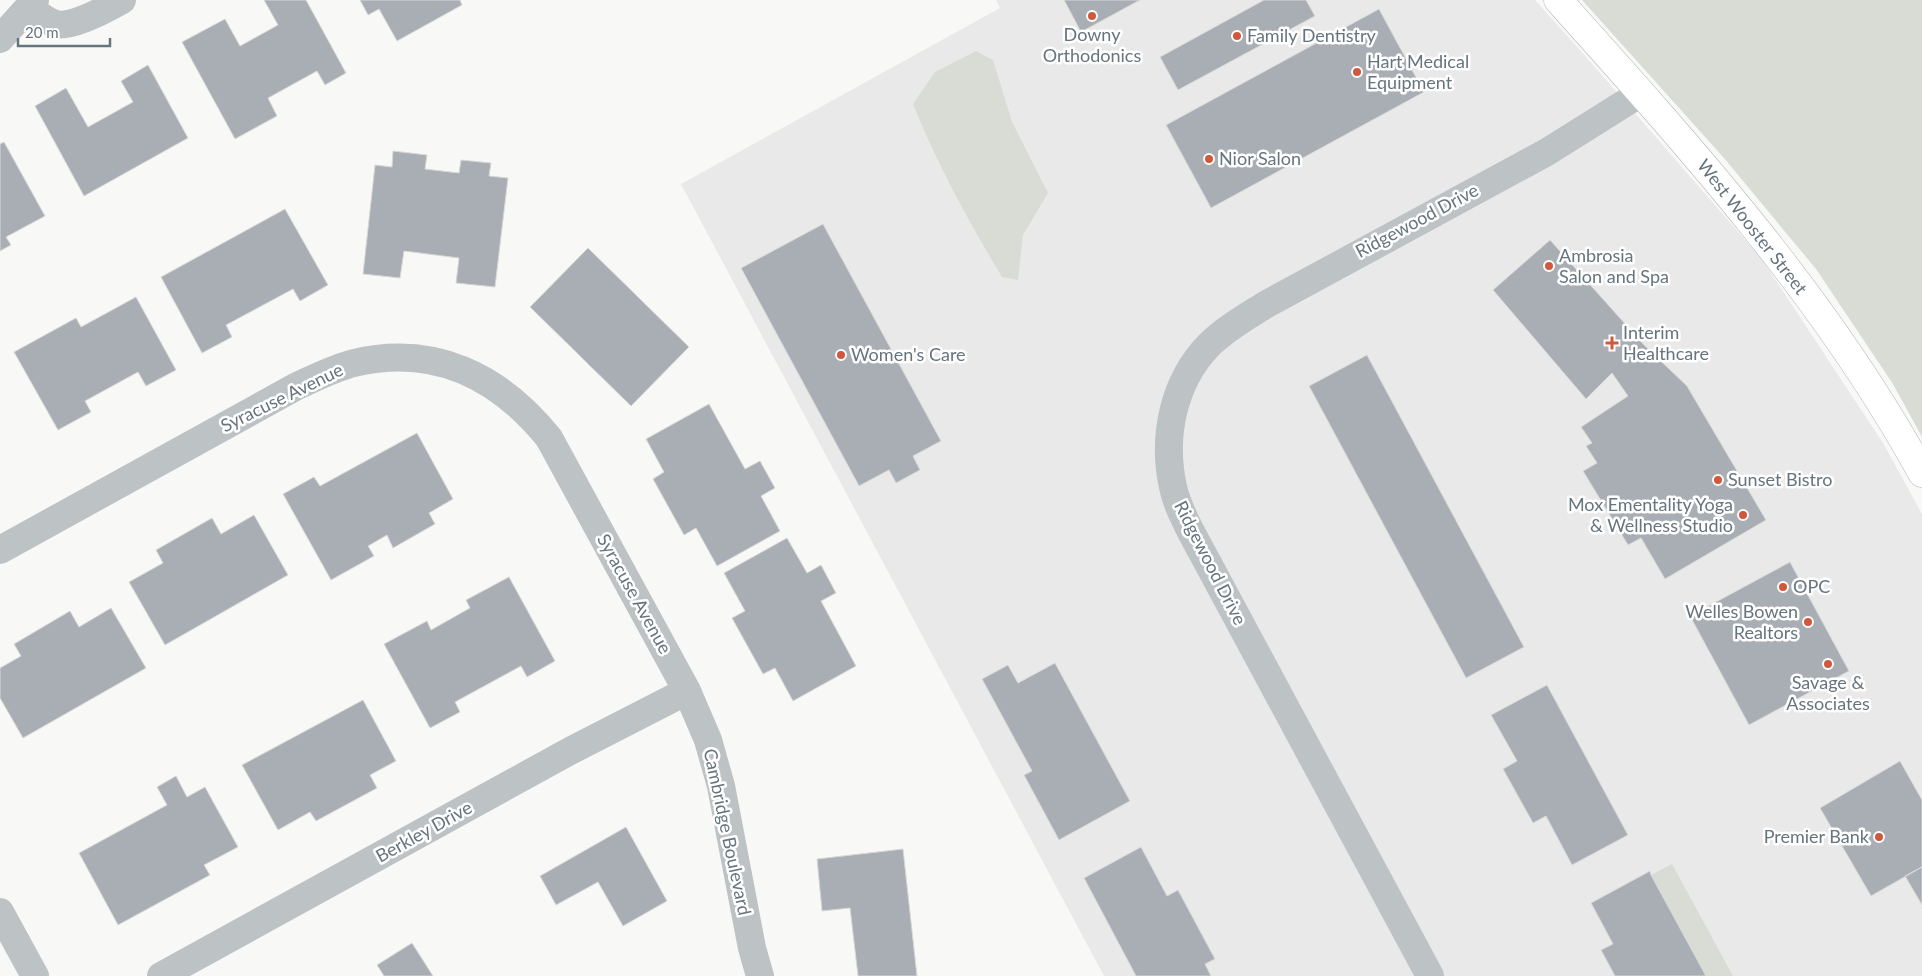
<svg xmlns="http://www.w3.org/2000/svg" width="1922" height="976" font-family="Lato,sans-serif">
	<style>
		.built { fill: #e9e9e9 }
		.green { fill: #d8dcd5 }
		.building { fill: #a8aeb4; stroke: #d9d9d8 }
		.lines { fill: none; stroke-linecap: round; stroke-linejoin: round }
		.secondary-casing { stroke: #b0b6ba; stroke-width: 29 }
		.street { stroke: #bdc2c5; stroke-width: 28 }
		.secondary { stroke: #fff; stroke-width: 28 }
		.poi-dot { fill: #d0593d; stroke: #fff; stroke-width: 2 }
		.labels { text-anchor: middle; stroke-width: 5; stroke-linejoin: round; paint-order: stroke }
		.poi-label { font-size: 18px; fill: #66747d; stroke: #fff; text-anchor: start }
		.street-label { font-size: 18px; fill: #66747d; stroke: #fff }
	</style>
	<rect width="100%" height="100%" fill="#f8f8f6"/>
	<path class="built" d="M996,0H1535L1580,50L1761,258L1883,443L1922,514V976H1104L681,184L1000,8Z"/>
	<path class="green" d="M1582,0H1922V437L1893,384L1816,269L1724,158Z
		M976,51L993,60L1012,122L1048,193L1023,235L1018,280L1002,277C969,222 937,164 913,104L935,72Z
		M1672,864L1733,976H1706L1651,875Z"/>
	<path class="building" d="M264,0H306L346,73L325,85L317,71L268,98L277,116L235,139L182,42L225,19L240,46L278,25Z
		M360,0H460L462,5L397,41L379,9L368,15Z
		M1064,0H1140L1081,32Z
		M1264,0H1306L1315,16L1178,90L1160,57Z
		M1379,9L1424,92L1211,208L1166,125Z
		M148,65L188,138L84,196L35,106L66,88L88,127L133,102L121,81Z
		M4,142L45,216L6,237L11,245L0,251V144Z
		M393,151L427,155L425,169L459,173L461,160L491,163L489,176L508,178L495,287L456,283L459,258L404,251L400,278L363,274L375,165L392,167Z
		M285,209L328,285L300,301L293,289L226,325L232,337L202,353L161,277Z
		M823,224L941,441L913,456L920,470L896,483L889,470L859,486L741,268Z
		M1550,240L1645,346L1687,386L1766,520L1665,579L1641,538L1628,545L1583,471L1597,463L1586,446L1592,443L1581,427L1628,396L1612,373L1586,399L1493,290Z
		M588,248L689,347L631,406L530,307Z
		M136,297L176,370L146,386L138,372L85,401L91,412L58,430L14,352L76,318L81,327Z
		M1367,355L1524,647L1466,678L1309,386Z
		M709,404L745,469L760,461L775,488L761,496L780,531L717,566L696,528L684,535L653,479L664,472L646,439Z
		M417,433L453,499L429,513L435,524L393,548L387,535L368,546L374,556L331,580L283,494L314,477L320,486Z
		M254,515L288,575L165,645L129,582L163,563L156,550L212,518L221,534Z
		M787,538L807,573L821,565L836,593L821,601L856,666L793,701L775,668L763,674L732,618L745,611L724,573Z
		M1790,562L1849,671L1749,725L1690,616Z
		M509,577L555,661L527,677L521,666L455,702L460,712L430,728L384,644L427,621L431,630L470,608L466,600Z
		M111,608L146,668L23,738L0,698V668L21,656L14,644L70,611L79,627Z
		M1055,663L1130,801L1059,840L1024,775L1032,771L982,679L1008,665L1018,683Z
		M1547,685L1628,835L1572,865L1546,816L1533,823L1503,769L1517,761L1491,715Z
		M363,700L396,761L370,775L377,788L316,821L310,812L278,830L242,765Z
		M1900,761L1922,800V867L1871,896L1820,808Z
		M176,776L187,797L205,787L238,847L204,865L210,875L118,925L79,853L167,805L157,787Z
		M626,827L667,901L623,926L598,882L556,905L540,876Z
		M1141,847L1167,896L1178,890L1215,959L1205,964L1211,976H1136L1084,878Z
		M903,849L917,976H858L850,908L822,911L817,859Z
		M1922,867V905L1905,876Z
		M1650,871L1651,875L1706,976H1615L1601,950L1613,944L1591,903Z
		M412,943L433,976H384L377,965Z"/>
	<g class="lines">
		<defs>
			<path id="secondary" d="M1558,0C1691,148 1826,298 1922,473"/>
		</defs>
		<use href="#secondary" class="secondary-casing"/>
		<path class="street" d="M29,8C37,13 47,22 56,24C72,28 108,8 122,0
			M0,39L35,0
			M0,550L297,386C315,378 334,368 354,363C434,344 499,376 549,438L687,691L708,740L721,786L752,948L760,976
			M0,912L35,976
			M161,976L570,751L687,691
			M1430,976L1190,530C1183,516 1176,502 1173,487C1162,437 1173,382 1209,345C1225,329 1246,317 1265,305L1547,152L1641,93"/>
		<use href="#secondary" class="secondary"/>
	</g>
	<g class="poi-dot">
		<circle cx="1092" cy="16" r="5"/>
		<circle cx="1237" cy="36" r="5"/>
		<circle cx="1357" cy="72" r="5"/>
		<circle cx="1209" cy="159" r="5"/>
		<circle cx="1549" cy="266" r="5"/>
		<path d="M1609.5 335.5h5v5h5v5h-5v5h-5v-5h-5v-5h5z"/>
		<circle cx="841" cy="355" r="5"/>
		<circle cx="1718" cy="480" r="5"/>
		<circle cx="1743" cy="515" r="5"/>
		<circle cx="1783" cy="587" r="5"/>
		<circle cx="1808" cy="622" r="5"/>
		<circle cx="1828" cy="664" r="5"/>
		<circle cx="1879" cy="837" r="5"/>
	</g>
	<g class="labels">
		<g class="poi-label">
			<text x="1092" y="41" text-anchor="middle">Downy<tspan x="1092" dy="21">Orthodonics</tspan></text>
			<text x="1247" y="42">Family Dentistry</text>
			<text x="1367" y="68">Hart Medical<tspan x="1367" dy="21">Equipment</tspan></text>
			<text x="1219" y="165">Nior Salon</text>
			<text x="1559" y="262">Ambrosia<tspan x="1559" dy="21">Salon and Spa</tspan></text>
			<text x="1623" y="339">Interim<tspan x="1623" dy="21">Healthcare</tspan></text>
			<text x="851" y="361">Women's Care</text>
			<text x="1728" y="486">Sunset Bistro</text>
			<text x="1733" y="511" text-anchor="end">Mox Ementality Yoga<tspan x="1733" dy="21">&amp; Wellness Studio</tspan></text>
			<text x="1793" y="593">OPC</text>
			<text x="1798" y="618" text-anchor="end">Welles Bowen<tspan x="1798" dy="21">Realtors</tspan></text>
			<text x="1828" y="689" text-anchor="middle">Savage &amp;<tspan x="1828" dy="21">Associates</tspan></text>
			<text x="1869" y="843" text-anchor="end">Premier Bank</text>
		</g>
		<g class="street-label">
			<text transform="translate(1417 221) rotate(-28)" y="6">Ridgewood Drive</text>
			<text transform="translate(1752 227) rotate(52)" y="6">West Wooster Street</text>
			<text transform="translate(282 398) rotate(-26)" y="6">Syracuse Avenue</text>
			<text transform="translate(1210 563) rotate(63)" y="6">Ridgewood Drive</text>
			<text transform="translate(634 594) rotate(61)" y="6">Syracuse Avenue</text>
			<text transform="translate(424 832) rotate(-29)" y="6">Berkley Drive</text>
			<text transform="translate(727 832) rotate(78)" y="6">Cambridge Boulevard</text>
		</g>
	</g>
	<path d="M18 38v8h92v-8" fill="none" stroke="#66747d" stroke-width="2.5"/>
	<text x="25" y="38" font-size="15" fill="#66747d" stroke="#ffffff" stroke-width="4" paint-order="stroke">20 m</text>
</svg>
